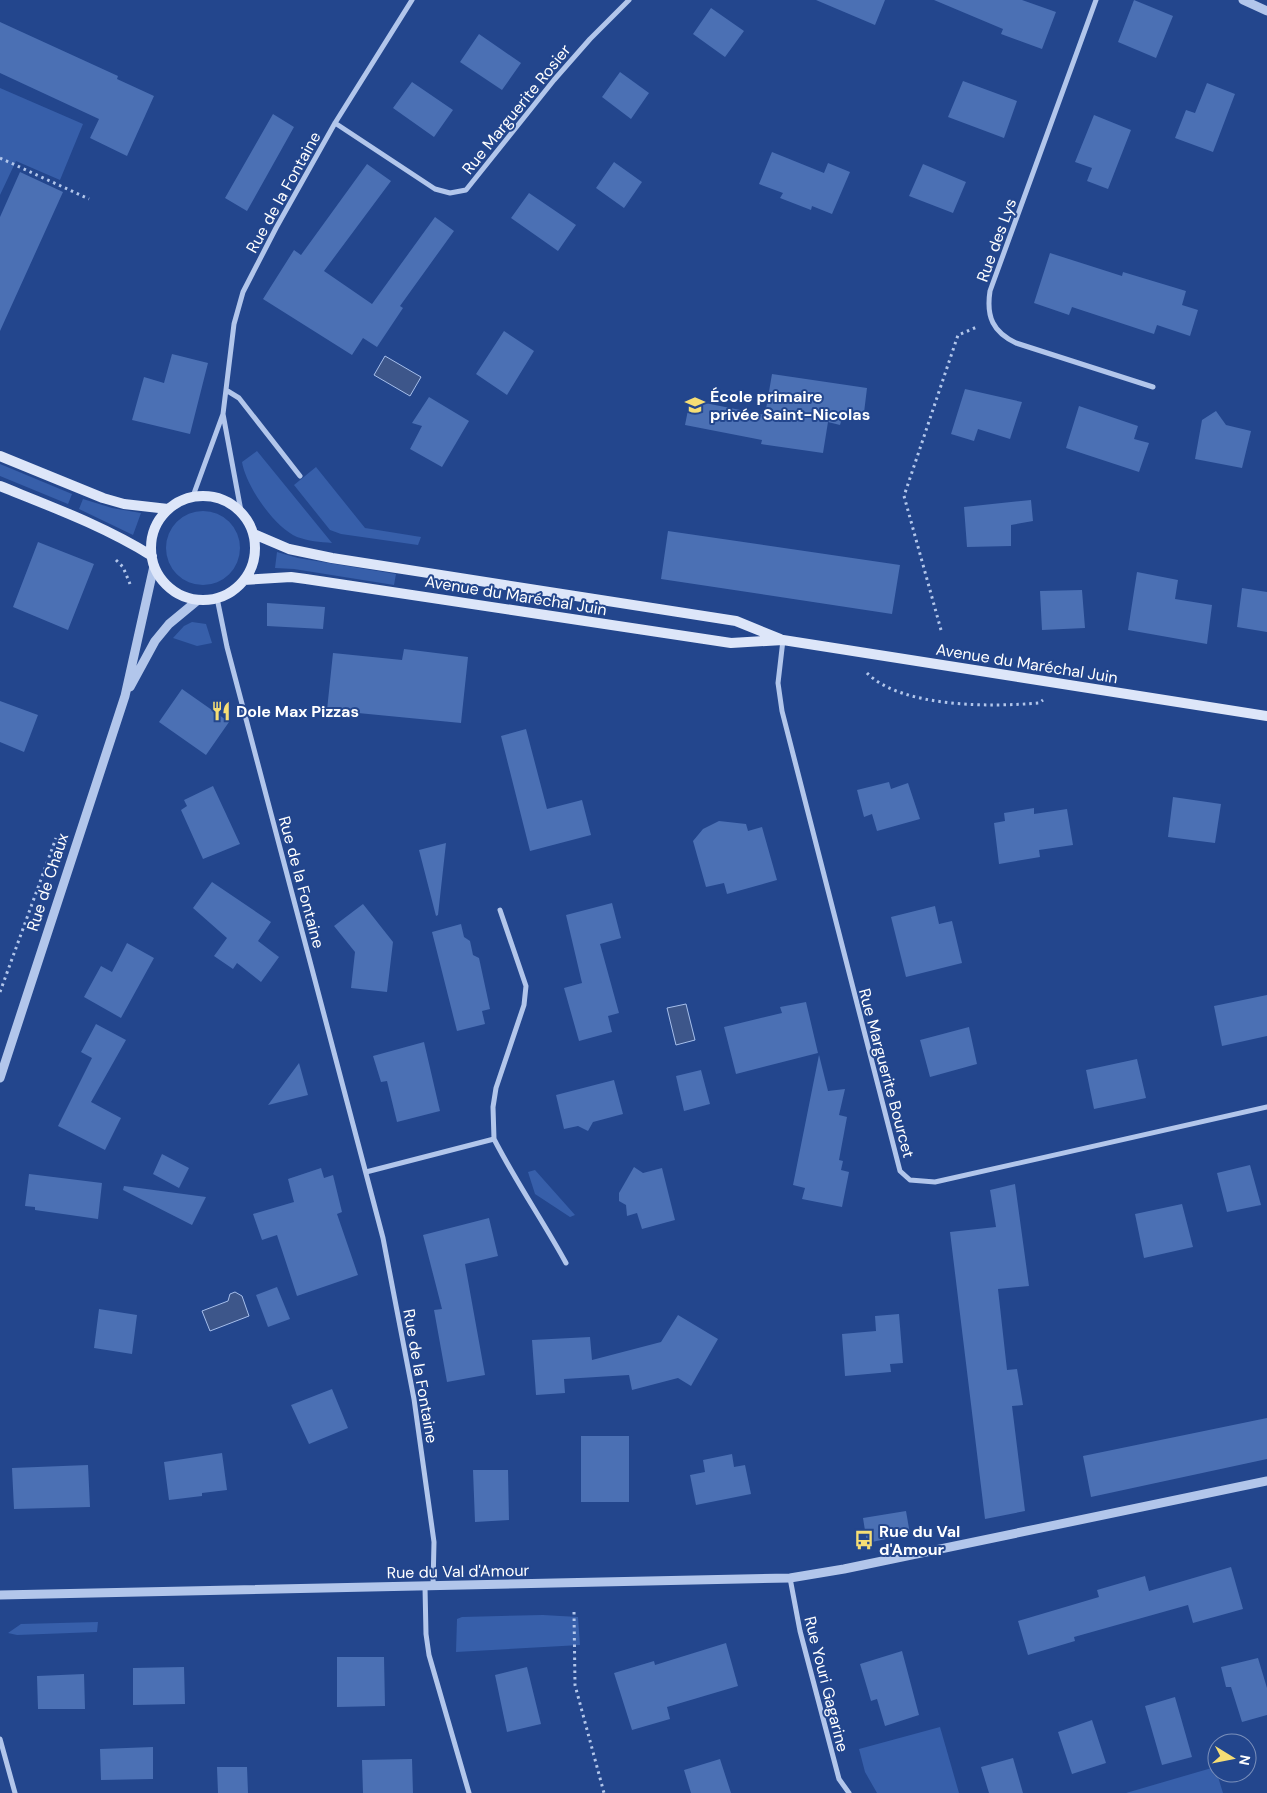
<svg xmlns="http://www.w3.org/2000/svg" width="1267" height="1793" font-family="'DM Sans',sans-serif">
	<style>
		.green { fill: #375faa }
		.water { fill: #3d568a; stroke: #a6bfec }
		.building { fill: #4b70b4 }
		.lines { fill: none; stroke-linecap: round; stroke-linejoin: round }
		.path { stroke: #b2c6eb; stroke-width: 3; stroke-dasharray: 2.5 4; stroke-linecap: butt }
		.minor { stroke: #b2c6eb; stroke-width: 5 }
		.tertiary { stroke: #b2c6eb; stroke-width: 9 }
		.secondary { stroke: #dde6f9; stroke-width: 10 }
		.labels { text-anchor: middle; stroke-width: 4; stroke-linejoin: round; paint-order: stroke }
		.street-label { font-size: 16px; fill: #fff; stroke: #23468d }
		.poi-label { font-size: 16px; font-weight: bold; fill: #fff; stroke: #23468d; text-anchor: start }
	</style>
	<rect width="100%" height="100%" fill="#23468d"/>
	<path class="green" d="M0,88L83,124L60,180L16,161L0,195Z
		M257,451L332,543C320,542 308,541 297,537C274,527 246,486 242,462Z
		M0,464L72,494L68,504L0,476Z
		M316,467L365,528L421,537L418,545L341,534L330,530L294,485Z
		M83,499L112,508L141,513L133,535L79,509Z
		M166 548a37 37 0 1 1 74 0a37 37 0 1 1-74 0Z
		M277,552L298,558L396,574L394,585L294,569L275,568Z
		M192,622L206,624L212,643L197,646L173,638L184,626Z
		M535,1170L575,1215L570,1217L535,1194L528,1172Z
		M543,1615L578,1617L580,1645L456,1652L457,1619L462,1617Z
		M98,1622L97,1632L17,1635L8,1633L21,1624Z
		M940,1727L959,1793H877L865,1772L859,1749Z
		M1215,1767L1223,1793H1126Z"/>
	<path class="water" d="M385,356L421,377L410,396L374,375Z
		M686,1004L695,1040L676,1045L667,1008Z
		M235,1292L242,1296L249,1316L210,1331L202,1311L228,1301L230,1294Z"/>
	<path class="building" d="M816,0H885L875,25Z
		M934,0H1022L1056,12L1042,49L1001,34L1003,29Z
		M1134,0L1173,16L1156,58L1118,42Z
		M711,8L744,31L725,57L693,34Z
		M0,22L118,76L117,79L154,96L127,156L90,138L99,119L0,73Z
		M479,34L521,63L502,90L460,62Z
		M620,72L649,93L631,119L602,97Z
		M963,81L1017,101L1004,138L948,117Z
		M412,82L453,110L434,137L393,108Z
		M1207,83L1235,94L1213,152L1175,138L1186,110L1195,113Z
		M273,114L294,127L247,211L225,198Z
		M1094,115L1131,130L1108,189L1087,181L1092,168L1075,162Z
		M772,152L824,173L828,163L850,172L832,214L812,206L811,210L780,198L783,193L759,184Z
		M614,162L642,182L624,208L596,188Z
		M367,164L391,181L324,271L372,304L435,217L454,231L400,306L403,308L377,347L363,338L352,355L263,299L294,250L301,255Z
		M923,164L966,182L953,213L909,196Z
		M20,172L63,192L0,331V217Z
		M529,193L576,225L558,251L511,218Z
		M1050,253L1122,276L1123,272L1186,291L1182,305L1198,310L1190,336L1157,325L1154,334L1072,307L1069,315L1034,303Z
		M504,331L534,351L507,395L476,374Z
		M172,354L208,363L190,434L132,420L144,377L164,383Z
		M772,374L867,388L863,421L842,418L840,425L828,422L823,453L761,444L762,440L685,425L690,400L765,415Z
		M965,389L1022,402L1010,439L978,429L974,441L951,434Z
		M429,397L469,421L442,467L410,449L422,426L412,423Z
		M1079,406L1138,426L1134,439L1149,443L1139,472L1066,448Z
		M1216,411L1226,425L1251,431L1242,468L1195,459L1202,420Z
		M1031,500L1033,521L1011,525V546L967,547L964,507Z
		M668,531L900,565L892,614L661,579Z
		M38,542L94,564L68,630L13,607Z
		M1137,572L1178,580L1175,599L1212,605L1207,644L1128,630Z
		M1242,588L1267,592V632L1237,627Z
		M1082,590L1085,628L1042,630L1040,591Z
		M267,603L325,607L323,629L267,626Z
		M404,649L468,657L461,723L327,710L333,653L402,660Z
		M182,689L229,722L206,755L159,722Z
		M0,701L38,715L24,752L0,742Z
		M526,729L547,809L582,800L591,835L530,851L501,736Z
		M889,782L891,789L908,783L920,819L877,831L872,814L864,817L857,790Z
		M213,786L240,844L203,859L181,810L187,806L184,800Z
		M1173,797L1221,804L1215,843L1168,837Z
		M1034,808V814L1067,809L1073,845L1039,850L1040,857L999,864L994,823L1005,821L1004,813Z
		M719,821L746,824L748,831L762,827L777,880L727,894L724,883L706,887L693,841L703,829Z
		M446,843L438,915L436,916L419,850Z
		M212,882L271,922L258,941L279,957L261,982L237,963L233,969L214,956L227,938L193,908Z
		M612,903L621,938L600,944L619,1013L608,1016L612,1032L579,1041L564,988L582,983L566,915Z
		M363,904L393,942L387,992L351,988L355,952L334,926Z
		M935,906L939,924L952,921L962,963L906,977L891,917Z
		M461,924L464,937L470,941L473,955L479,958L490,1009L482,1011L485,1024L457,1031L432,932Z
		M127,943L154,958L121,1018L84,997L101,966L112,972Z
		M1267,995V1036L1222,1046L1214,1006Z
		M806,1002L818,1053L736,1074L724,1027L782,1013L780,1007Z
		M96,1024L126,1040L91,1102L121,1118L105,1150L58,1126L92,1058L81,1052Z
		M969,1027L977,1064L930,1077L920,1040Z
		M424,1042L440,1111L397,1122L387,1081L381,1082L373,1056Z
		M819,1055L828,1091L845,1089L839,1115L847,1117L839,1160L843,1161L841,1170L849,1172L842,1207L802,1199L805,1188L793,1185Z
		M1137,1059L1146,1098L1094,1109L1086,1070Z
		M299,1063L308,1095L268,1105Z
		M701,1070L710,1104L684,1111L676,1076Z
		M614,1080L623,1114L593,1122L588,1131L578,1126L564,1129L556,1095Z
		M162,1154L189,1168L179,1188L153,1174Z
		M1250,1165L1261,1205L1227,1212L1217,1173Z
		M634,1167L643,1173L662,1168L675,1220L642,1229L637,1213L627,1216L626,1205L619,1201V1193Z
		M321,1168L324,1178L333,1175L342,1212L337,1214L358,1275L297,1296L277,1235L262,1240L253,1214L294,1202L288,1179Z
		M29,1174L102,1183L98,1219L35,1210V1207L25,1206Z
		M1015,1184L1029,1286L998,1289L1007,1370L1017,1369L1023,1405L1012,1406L1025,1511L985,1519L950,1232L996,1227L990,1190Z
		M124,1186L206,1197L192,1225L123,1190Z
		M1182,1204L1193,1247L1144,1258L1135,1214Z
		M489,1218L498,1256L465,1264L485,1375L447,1382L434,1310L442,1309L423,1235Z
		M277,1287L290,1319L268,1327L256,1295Z
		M99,1309L137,1315L132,1354L94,1348Z
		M899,1314L903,1363L890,1364L891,1372L845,1376L842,1334L876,1331L875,1316Z
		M678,1315L718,1339L691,1386L678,1378L632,1390L629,1375L564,1379L565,1393L536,1395L532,1340L590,1337L592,1360L661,1342Z
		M332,1389L348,1428L309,1444L291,1405Z
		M1267,1418V1459L1091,1497L1083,1456Z
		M581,1436H629V1502H581Z
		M222,1453L227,1490L202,1493V1496L169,1500L164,1462Z
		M732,1454L734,1467L745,1465L751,1494L696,1505L690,1475L705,1472L703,1460Z
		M88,1465L90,1507L14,1509L12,1468Z
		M473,1470H508L509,1520L475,1522Z
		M906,1511L910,1534L867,1543L863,1518Z
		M1231,1567L1243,1609L1193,1623L1188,1605L1074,1637L1075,1641L1028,1655L1018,1621L1099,1597L1097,1590L1145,1576L1149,1591Z
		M726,1643L738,1686L667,1707L670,1719L632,1730L614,1673L654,1661L655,1665Z
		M902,1651L919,1715L885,1726L877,1699L871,1701L860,1664Z
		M337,1657H384L385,1706L337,1707Z
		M1258,1658L1267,1688V1715L1242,1722L1231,1687H1226L1221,1667Z
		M184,1667L185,1704L133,1705V1668Z
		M527,1667L541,1724L507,1732L495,1675Z
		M84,1674L85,1709H38L37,1676Z
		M1175,1697L1192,1757L1162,1765L1145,1706Z
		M1092,1720L1106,1763L1072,1774L1058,1732Z
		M153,1747V1779L101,1780L100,1749Z
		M1013,1758L1023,1793H989L981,1767Z
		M412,1759L413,1793H363L362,1760Z
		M720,1759L731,1793H691L684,1770Z
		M217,1767H247L248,1793H218Z"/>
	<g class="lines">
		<path class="path" d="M0,158L89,199
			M116,560L123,567L130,584
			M941,630L904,496L958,335L977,327
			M867,673C902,708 992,707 1039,703L1043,700
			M0,992L56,838
			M574,1612L575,1685L604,1793"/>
		<path class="minor" d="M1096,0L990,291C986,317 993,332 1016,343L1153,387
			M335,123L435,189L450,193L466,190L554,80L590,39L629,0
			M226,390L239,398L300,476
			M223,414L241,511
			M193,496L223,414L234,324L243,292L276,228L335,123L412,0
			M217,598L227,647L383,1238L414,1399L434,1542L433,1586
			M783,640L778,683L782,711L900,1171L910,1180L935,1182L1267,1107
			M494,1139L493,1107L496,1088L524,1005L526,986L500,910
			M366,1172L494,1139C516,1182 543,1221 566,1263
			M790,1578L800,1631L839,1779L849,1793
			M425,1587L426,1634L429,1655L469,1793
			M0,1739L15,1793"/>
		<path class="tertiary" d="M1243,0L1267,11
			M130,687L155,641L169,624L198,600
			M0,1078L125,696L154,566
			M0,1595L790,1578L844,1569L1267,1481"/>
		<path class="secondary" d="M0,456L103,498L124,504L168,509
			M0,486C52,507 104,526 152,556
			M151 548a52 52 0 1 1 104 0a52 52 0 1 1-104 0Z
			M254,534L289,549L332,558L736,621L780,639
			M244,580L291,577L306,579L731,643L783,640L1267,716"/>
	</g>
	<defs>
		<symbol id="school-bare" viewBox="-9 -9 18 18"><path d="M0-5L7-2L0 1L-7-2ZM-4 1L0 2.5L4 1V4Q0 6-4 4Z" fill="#f6de75" stroke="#23468d" stroke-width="2.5" paint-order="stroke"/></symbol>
		<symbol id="restaurant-bare" viewBox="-9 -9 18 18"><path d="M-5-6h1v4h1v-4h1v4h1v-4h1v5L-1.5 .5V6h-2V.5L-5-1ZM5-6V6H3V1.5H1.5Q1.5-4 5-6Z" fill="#f6de75" stroke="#23468d" stroke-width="2.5" paint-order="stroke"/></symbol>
		<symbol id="bus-bare" viewBox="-9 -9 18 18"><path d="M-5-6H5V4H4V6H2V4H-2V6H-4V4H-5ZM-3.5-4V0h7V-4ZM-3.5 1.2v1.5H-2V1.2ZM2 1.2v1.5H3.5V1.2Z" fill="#f6de75" stroke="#23468d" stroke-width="2.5" paint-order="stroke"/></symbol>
	</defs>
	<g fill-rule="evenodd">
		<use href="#school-bare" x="681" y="391" width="28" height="28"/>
		<use href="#restaurant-bare" x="207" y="697" width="28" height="28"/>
		<use href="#bus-bare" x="850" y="1526" width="28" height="28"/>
	</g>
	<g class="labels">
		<g class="street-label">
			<text transform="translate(516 109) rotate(-51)" y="6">Rue Marguerite Rosier</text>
			<text transform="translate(283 192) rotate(-61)" y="6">Rue de la Fontaine</text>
			<text transform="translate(996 240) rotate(-70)" y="6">Rue des Lys</text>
			<text transform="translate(516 595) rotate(9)" y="6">Avenue du Maréchal Juin</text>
			<text transform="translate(1027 663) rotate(9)" y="6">Avenue du Maréchal Juin</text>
			<text transform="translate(47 882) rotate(-72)" y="6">Rue de Chaux</text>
			<text transform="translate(302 882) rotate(75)" y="6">Rue de la Fontaine</text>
			<text transform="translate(887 1073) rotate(75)" y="6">Rue Marguerite Bourcet</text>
			<text transform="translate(421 1376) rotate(80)" y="6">Rue de la Fontaine</text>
			<text transform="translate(458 1571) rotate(-1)" y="6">Rue du Val d'Amour</text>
			<text transform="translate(827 1684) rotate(76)" y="6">Rue Youri Gagarine</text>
		</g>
		<g class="poi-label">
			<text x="710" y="402">École primaire<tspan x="710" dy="18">privée Saint-Nicolas</tspan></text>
			<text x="236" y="717">Dole Max Pizzas</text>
			<text x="879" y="1537">Rue du Val<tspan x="879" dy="18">d'Amour</tspan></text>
		</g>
	</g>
	<g transform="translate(1232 1758) rotate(100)"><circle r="24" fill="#23468d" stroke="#7b90bb"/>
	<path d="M0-4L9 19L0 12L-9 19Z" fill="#f6de75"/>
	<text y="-8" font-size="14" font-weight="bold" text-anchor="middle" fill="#ffffff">N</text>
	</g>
</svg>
